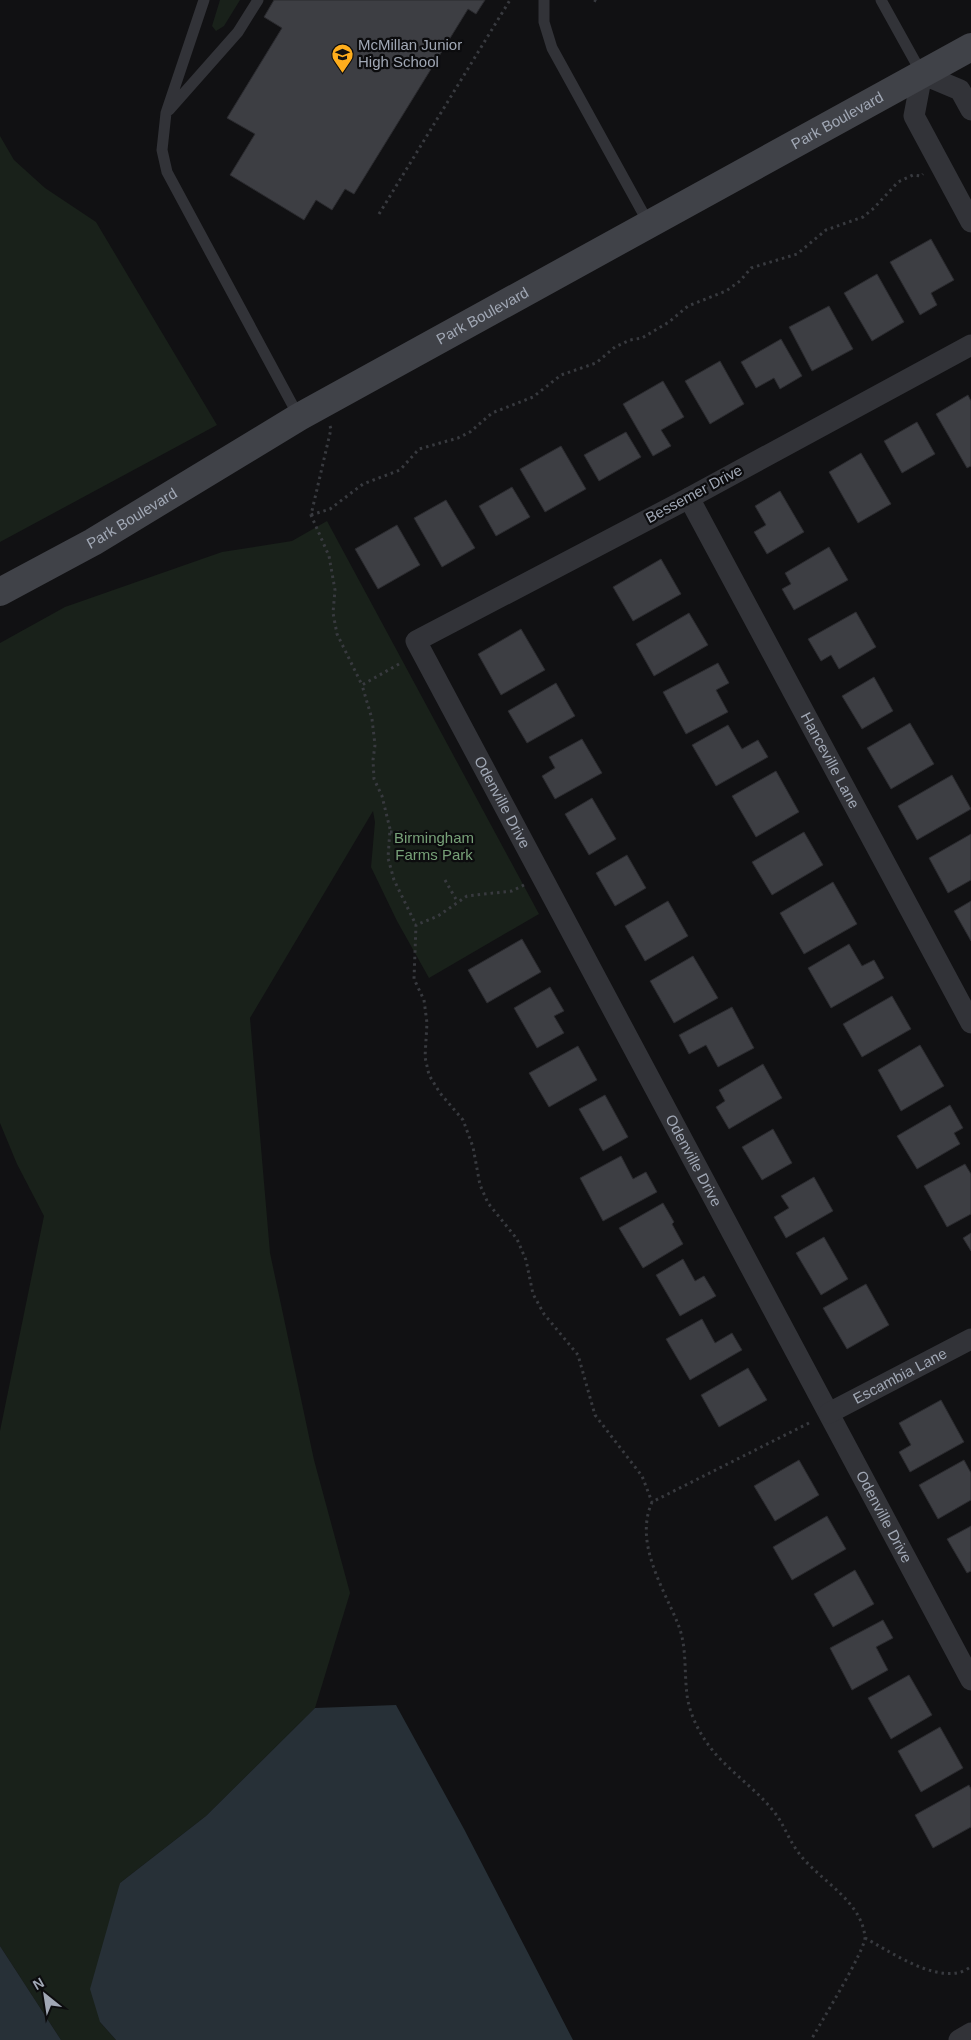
<svg xmlns="http://www.w3.org/2000/svg" width="971" height="2040" font-family="Arial,sans-serif">
	<style>
		.green { fill: #19211a }
		.water { fill: #273037 }
		.building { fill: #3d3e43; stroke: #2b2b2f }
		.lines { fill: none; stroke-linecap: round; stroke-linejoin: round }
		.path { stroke: #383a3f; stroke-width: 3; stroke-dasharray: 2.5 4; stroke-linecap: butt }
		.service { stroke: #323338; stroke-width: 11 }
		.minor { stroke: #323338; stroke-width: 21 }
		.secondary { stroke: #404248; stroke-width: 28 }
		.labels { text-anchor: middle; stroke-width: 4.5; stroke-linejoin: round; paint-order: stroke }
		.poi-label { font-size: 15px; fill: #a1a8b5; stroke: #0c0c0e; text-anchor: start }
		.street-label { font-size: 15px; fill: #a1a8b5; stroke: #0c0c0e }
		.park-label { font-size: 15px; fill: #77a178; stroke: #0c0c0e }
	</style>
	<rect width="100%" height="100%" fill="#111113"/>
	<path class="green" d="M220,0H240L224,26L216,31L212,26Z
		M0,136L14,160L45,188L96,222L217,425L0,542Z
		M327,521L539,914L429,978L397,921L371,867L375,822L373,811L250,1018L270,1253L314,1460L350,1593L315,1708L206,1816L120,1883L100,2022L116,2040H61L0,1946V1431L44,1216L17,1164L0,1123V643L65,607L222,552L292,541Z"/>
	<path class="water" d="M396,1705L464,1829L573,2040H116L100,2022L90,1989L120,1883L206,1816L315,1708Z
		M0,1946L61,2040H0Z"/>
	<path class="building" d="M274,0H485L476,14L468,9L354,194L345,189L332,210L316,200L304,220L230,175L255,134L227,118L282,28L264,17Z
		M931,239L954,280L931,293L937,305L920,315L890,262Z
		M877,274L904,322L872,341L844,293Z
		M829,306L853,349L812,371L789,327Z
		M781,339L802,376L780,389L774,378L756,388L741,362Z
		M720,361L744,404L710,424L685,381Z
		M663,381L684,417L661,430L671,446L653,456L623,404Z
		M968,395L971,401V466L967,468L936,414Z
		M917,422L935,454L902,473L884,441Z
		M626,432L641,457L599,481L584,455Z
		M561,446L586,489L545,512L520,469Z
		M861,453L891,504L858,523L829,472Z
		M512,487L530,517L496,536L479,506Z
		M780,491L804,532L767,554L754,532L766,525L755,506Z
		M446,500L475,548L442,567L414,518Z
		M397,525L420,565L378,589L355,549Z
		M829,547L848,580L794,610L782,589L791,584L785,573Z
		M661,559L681,594L633,621L613,587Z
		M856,612L876,647L839,669L831,655L821,661L808,639Z
		M689,613L708,645L654,676L636,644Z
		M521,629L545,670L501,695L478,654Z
		M718,663L729,683L716,690L728,712L686,734L663,692Z
		M874,677L893,711L862,729L842,696Z
		M556,683L575,716L527,743L508,711Z
		M910,723L934,764L891,789L867,748Z
		M728,725L742,749L758,740L768,757L716,786L692,745Z
		M582,739L602,773L555,799L542,776L555,768L549,757Z
		M776,771L799,812L756,837L732,796Z
		M952,775L971,809L917,840L898,806Z
		M592,798L616,839L589,855L565,814Z
		M804,832L823,865L772,895L752,862Z
		M971,834V880L948,893L929,858Z
		M627,855L646,888L615,906L596,873Z
		M833,882L857,924L804,954L780,913Z
		M668,901L688,936L645,961L625,926Z
		M971,901V941L954,911Z
		M522,939L541,972L487,1003L468,970Z
		M849,944L862,966L874,960L884,978L831,1008L808,968Z
		M693,956L718,998L674,1023L650,981Z
		M550,987L564,1011L554,1016L564,1033L537,1048L514,1008Z
		M892,996L911,1029L862,1057L843,1024Z
		M732,1007L754,1048L718,1067L706,1045L689,1054L679,1035Z
		M920,1045L944,1086L901,1111L878,1070Z
		M578,1046L597,1080L549,1107L529,1073Z
		M763,1064L782,1098L729,1129L716,1107L725,1101L719,1090Z
		M605,1095L628,1137L603,1151L579,1109Z
		M950,1105L963,1128L954,1133L960,1144L917,1169L897,1136Z
		M773,1129L792,1163L762,1180L742,1147Z
		M621,1156L633,1179L646,1172L657,1192L603,1221L580,1178Z
		M965,1164L971,1174V1214L947,1227L924,1186Z
		M814,1177L833,1211L786,1238L774,1217L789,1208L781,1196Z
		M663,1203L674,1222L672,1224L683,1244L643,1268L619,1228Z
		M971,1233V1251L963,1238Z
		M824,1237L848,1279L821,1295L796,1253Z
		M683,1259L695,1281L704,1276L716,1296L680,1316L656,1275Z
		M866,1284L889,1325L847,1349L823,1308Z
		M702,1319L715,1343L732,1333L742,1350L690,1380L666,1339Z
		M748,1368L767,1400L719,1427L701,1395Z
		M941,1400L964,1442L910,1472L899,1452L911,1445L899,1423Z
		M799,1460L819,1495L775,1521L754,1486Z
		M964,1460L971,1473V1500L938,1519L919,1485Z
		M827,1516L846,1549L792,1580L773,1547Z
		M971,1526V1571L967,1573L947,1539Z
		M855,1570L874,1604L833,1627L814,1594Z
		M883,1620L893,1638L876,1647L888,1670L852,1690L830,1648Z
		M909,1675L932,1715L891,1739L868,1698Z
		M940,1727L963,1768L921,1792L898,1751Z
		M969,1785L971,1789V1827L933,1848L915,1815Z"/>
	<g class="lines">
		<path class="path" d="M594,0L598,2
			M379,214L510,0
			M330,426L331,429L311,515L329,556L335,590L333,613L337,634L362,685
			M311,515L330,509L363,484L400,470L419,449L458,438L470,432L492,413L533,397L561,375L596,363L615,347L630,340L642,338L669,322L688,306L726,291L740,281L751,268L797,254L826,230L863,217L874,208L898,182L913,175L921,176L923,174
			M399,664L362,685L372,719L375,745L373,760L374,779L382,796L390,829L388,858L394,880L416,925
			M390,832H406
			M445,880L457,901
			M524,885L512,891L467,896L438,916L416,925L414,979L424,1000L427,1023L425,1057L429,1075L440,1093L463,1120L473,1147L480,1185L488,1203L517,1239L526,1260L533,1294L544,1314L578,1355L595,1415L642,1476L652,1502
			M809,1423L652,1502C634,1543 663,1587 678,1624C687,1646 684,1671 687,1695C689,1711 697,1729 707,1743C726,1770 755,1787 775,1813C784,1825 789,1840 798,1852C818,1880 861,1899 865,1937C866,1949 820,2024 811,2040
			M865,1938C889,1951 928,1978 957,1973C961,1973 967,1969 971,1967"/>
		<path class="service" d="M204,0L166,113L162,150L167,172L299,417
			M544,0V22L552,48L649,224
			M881,0L922,74
			M169,110L238,32L258,0"/>
		<g class="minor">
			<path d="M971,110L960,90L922,74L914,116L971,222"/>
			<path id="s1" d="M971,345L689,498L416,641L971,1680"/>
			<path id="s2" d="M689,498L971,1023"/>
			<path id="s3" d="M829,1413L971,1339"/>
			<path d="M959,2040L971,2033"/>
		</g>
		<path class="secondary" id="s4" d="M0,592L93,542L299,417L971,47"/>
	</g>
	<defs>
		<symbol id="school-pin" viewBox="-11 -11 22 30"><path d="M0 17L-7.5 6A9.5 9.5 0 1 1 7.5 6Z" fill="#ffae1d" stroke="#0c0c0e"/><path d="M0-5L7-2L0 1L-7-2ZM-4 1L0 2.5L4 1V4Q0 6-4 4Z" fill="#111"/></symbol>
	</defs>
	<g fill-rule="evenodd">
		<use href="#school-pin" x="330" y="42" width="25" height="34"/>
	</g>
	<g class="labels">
		<g class="poi-label">
			<text x="358" y="50">McMillan Junior<tspan x="358" dy="17">High School</tspan></text>
		</g>
		<g class="street-label">
			<text dy="5" stroke="none"><textPath href="#s4" startOffset="961">Park Boulevard</textPath></text>
			<text dy="5" stroke="none"><textPath href="#s4" startOffset="556">Park Boulevard</textPath></text>
			<text transform="translate(694 494) rotate(-28)" y="5">Bessemer Drive</text>
			<text dy="5" stroke="none"><textPath href="#s4" startOffset="151">Park Boulevard</textPath></text>
			<text dy="5" stroke="none"><textPath href="#s2" startOffset="298">Hanceville Lane</textPath></text>
			<text dy="5" stroke="none"><textPath href="#s1" startOffset="812">Odenville Drive</textPath></text>
			<text dy="5" stroke="none"><textPath href="#s1" startOffset="1218">Odenville Drive</textPath></text>
			<text dy="5" stroke="none"><textPath href="#s3" startOffset="80">Escambia Lane</textPath></text>
			<text dy="5" stroke="none"><textPath href="#s1" startOffset="1622">Odenville Drive</textPath></text>
		</g>
		<g class="park-label">
			<text x="434" y="843">Birmingham<tspan x="434" dy="17">Farms Park</tspan></text>
		</g>
	</g>
	<g transform="translate(45 1995) rotate(330)" stroke="#0c0c0e" stroke-width="4" paint-order="stroke">
	<path d="M0-4L9 19L0 12L-9 19Z" fill="#a1a8b5"/>
	<text y="-8" font-size="14" font-weight="bold" text-anchor="middle" fill="#a1a8b5">N</text>
	</g>
</svg>
